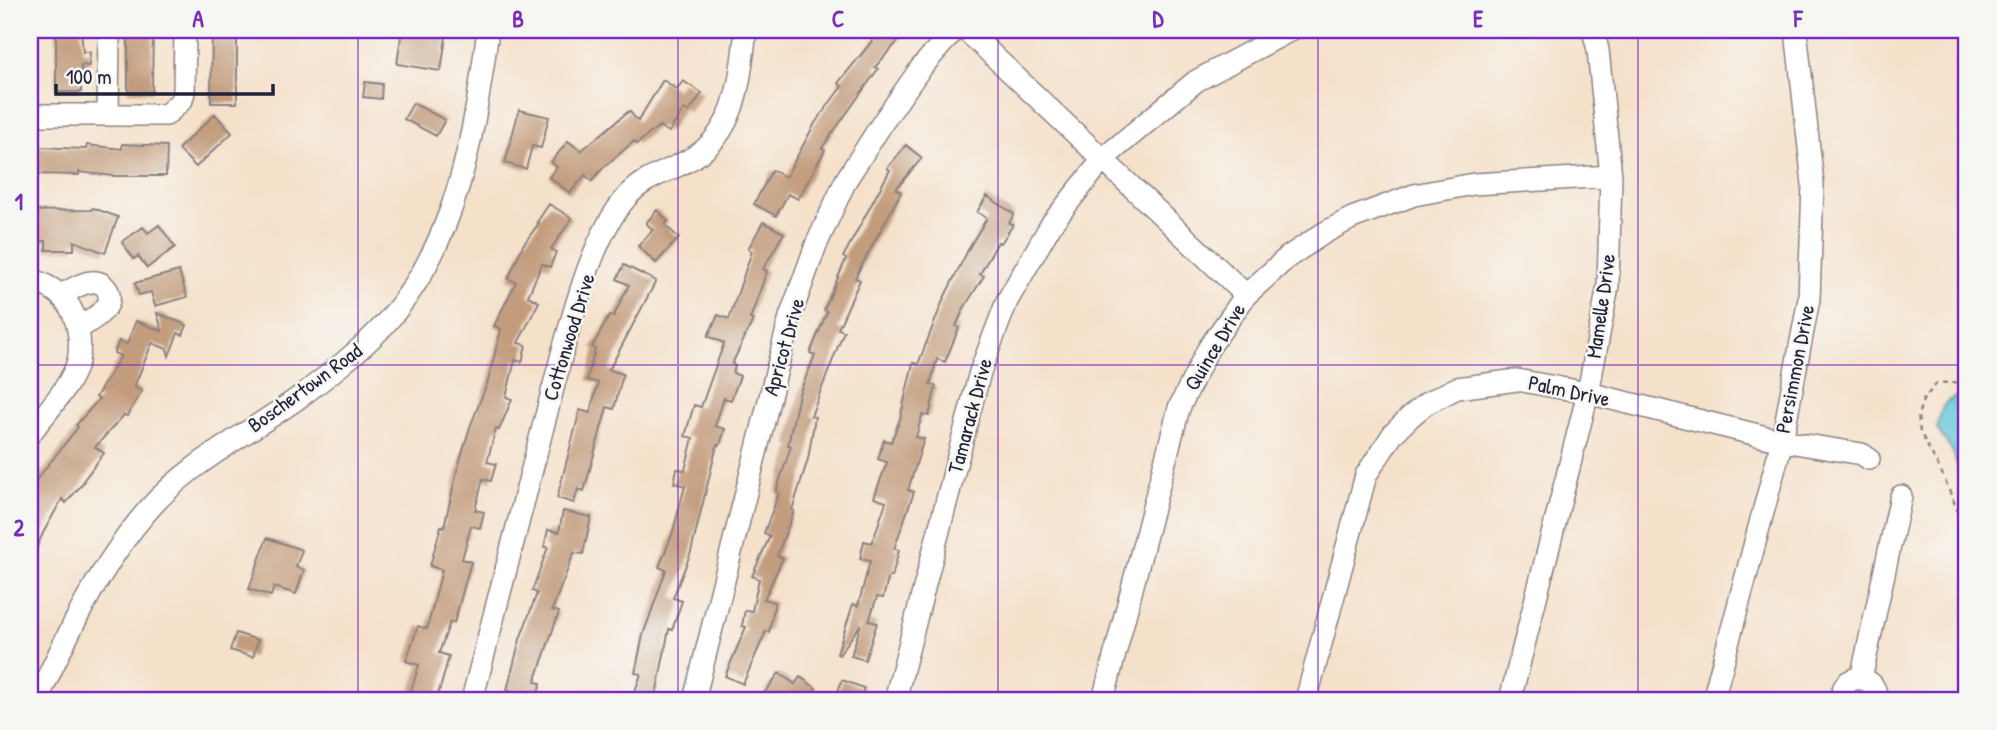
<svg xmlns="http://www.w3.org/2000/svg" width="1997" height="730" font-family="'Patrick Hand',sans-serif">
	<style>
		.water { fill: #5ac5d4; stroke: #3e7488; stroke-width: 2 }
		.building { fill: #c39c7d }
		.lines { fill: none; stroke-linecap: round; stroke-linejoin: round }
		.minor-casing { stroke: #8c8282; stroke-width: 24 }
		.path { stroke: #8c8282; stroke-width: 2.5; stroke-dasharray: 5 5; stroke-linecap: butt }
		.minor { stroke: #fff; stroke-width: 21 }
		.grid { fill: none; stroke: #7b2cbf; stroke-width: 2; stroke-opacity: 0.55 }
		.labels { text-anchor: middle; stroke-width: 5; stroke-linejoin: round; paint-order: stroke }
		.street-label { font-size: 21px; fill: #22223b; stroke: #f6f6f2 }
		.neatline { fill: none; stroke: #7b2cbf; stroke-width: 2.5 }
		.grid-label { font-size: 23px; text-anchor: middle; font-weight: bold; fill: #7b2cbf }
	</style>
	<rect width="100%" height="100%" fill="#f6f6f2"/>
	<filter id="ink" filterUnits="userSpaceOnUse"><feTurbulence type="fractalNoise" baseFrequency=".0143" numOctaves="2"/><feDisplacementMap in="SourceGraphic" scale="14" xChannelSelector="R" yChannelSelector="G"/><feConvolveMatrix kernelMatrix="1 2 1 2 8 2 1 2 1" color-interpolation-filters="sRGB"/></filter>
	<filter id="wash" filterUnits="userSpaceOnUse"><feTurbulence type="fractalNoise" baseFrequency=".00686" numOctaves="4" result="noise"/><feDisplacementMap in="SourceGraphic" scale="28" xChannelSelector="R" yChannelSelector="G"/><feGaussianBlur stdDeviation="1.57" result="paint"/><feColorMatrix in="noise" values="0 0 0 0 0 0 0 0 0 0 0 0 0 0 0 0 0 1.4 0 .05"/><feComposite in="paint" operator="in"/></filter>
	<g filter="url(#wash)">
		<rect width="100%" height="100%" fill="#f5e1ca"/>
		<path class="water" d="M1967,394V498L1953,452L1937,429C1941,406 1943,398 1967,394Z"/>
		<g id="blocks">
			<path class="building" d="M56,30H81L83,52H90L89,66L81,65V92H56Z
				M128,30H153L152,92H128Z
				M212,30H237V103H211Z
				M402,30H447L441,71L397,64Z
				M881,30H908L875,67L878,69L822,148L825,150L798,199L788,194L776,216L754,204L772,170L786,177L815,123L842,86L838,83Z
				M663,80L677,89L683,81L702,93L689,112L684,109L669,132L659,126L637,144L634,141L603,168L592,181L585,175L570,193L549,177L557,167L551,162L568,141L581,151L629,111L638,121Z
				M365,82L382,84L381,99L363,97Z
				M413,103L445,120L436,136L404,119Z
				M519,110L549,117L541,148L532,146L526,169L505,163Z
				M215,114L232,133L196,167L178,149Z
				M122,144L167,146L166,176H114L79,172V175L35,174L36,147L86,149L87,145L122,149Z
				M906,145L922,158L896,189L901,192L855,278L860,280L838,329L844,331L811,416L815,417L808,459L792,510L794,511L777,556L783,558L764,599L775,602L769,632L766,631L743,684L725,676L746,627L742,626L745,610L752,611L759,579L752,576L770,536L764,533L779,493L776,492L791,446L788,445L799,394L815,355L810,353L827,312L824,310L846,259L843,257L890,170L887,168Z
				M987,196L1014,214L1009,223L1013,225L1001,243L998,242L980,274L984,276L964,308L956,326L959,328L945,362L937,359L930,385L936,386L929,416L922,415L916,437L924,439L908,490L914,492L894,549L899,550L892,577L889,576L883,598L877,597L869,621L877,623L865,660L851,656L861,624L839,655L837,654L853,604L858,606L870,561L860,559L864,541L872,543L886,502L874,498L887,462L878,459L884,440L891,442L900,419L913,363L918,364L944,298L971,244L987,218L977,212Z
				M549,204L572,218L551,249L556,252L550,267L542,264L528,296L539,302L518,343L526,345L522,362L515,360L506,397L512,399L499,430L496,429L487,462L496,464L491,481L483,479L475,510L484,512L480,528L471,526L462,559L471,562L454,623L450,622L439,653L449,656L442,682L437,697L431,696L430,700H408L419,665L406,661L418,626L427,629L442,570L430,566L441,526L444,527L458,467L470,427L488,381L501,329L494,326L516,282L508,279L523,245L539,223L537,222Z
				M93,208L118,217L105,253L74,241V250H46V241H30V211L91,210Z
				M657,210L668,221L665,225L679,238L656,263L638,246L653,230L646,223Z
				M763,222L784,233L763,269L767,271L750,319L753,320L732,364L735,366L733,373L740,376L731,400L724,398L715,426L725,429L720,445H717L691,552L673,598L682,601L672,630L669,629L657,690L653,700H632L641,674L635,673L643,635L666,570L659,567L672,535L685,486L674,483L677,469L685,470L693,438L685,436L694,405L701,407L724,343L708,336L718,315L729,319L752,251L748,249Z
				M159,225L175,247L147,268L138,256L134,259L122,242L143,227L148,233Z
				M624,265L656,281L609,370L623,374L614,409L607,407L584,491L578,489L574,503L557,498L580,410L590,413L598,383L587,380L595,349L592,347L610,315L613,317L629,285L617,279Z
				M179,271L187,297L155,306L151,292L139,295L135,283Z
				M157,313L187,325L183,335L178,333L169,356L167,349L152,343L134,387L142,391L127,416L124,415L95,447L104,453L83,481L84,482L66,503L62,499L43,533L30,563V488L78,427L76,425L99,399L96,397L121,356L114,353L119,341L127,344L136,321L162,331Z
				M563,511L591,517L583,554L574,553L552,610L559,612L535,682L541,683L536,700H508L510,690H507L520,639L537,593L532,591L548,547H544L548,530L559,532Z
				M267,538L302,550L296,567L304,570L296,594L274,587L271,596L249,589Z
				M236,633L258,640L253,657L230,650Z
				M779,673L795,684L800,677L816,688L807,700H777L765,692Z
				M842,680L864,688L860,700H835Z"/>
		</g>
	</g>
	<g filter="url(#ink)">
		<use href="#blocks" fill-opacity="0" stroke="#8c8282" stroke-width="2"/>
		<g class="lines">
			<defs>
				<path id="minor" d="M966,30L1246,295
					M30,115H166L182,100L184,92L185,30
					M108,115L109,30
					M30,279C60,289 75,304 79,336C80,346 80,357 76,367C67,391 45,413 30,434
					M61,295C73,289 95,273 106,288C110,293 110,298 108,304C102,315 88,322 78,329
					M1861,679L1901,496
					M37,700C68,633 100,565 149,509C191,461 250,433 301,396C330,374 360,351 385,324C458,243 474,134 488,30
					M472,700L562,354C575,308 594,234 626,198C644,176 670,172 694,157C738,130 740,76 746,30
					M694,700L790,317L816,245L846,180L883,122L920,69L954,30
					M895,700L980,372L1007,301L1052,223L1104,158L1196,81L1291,30
					M1103,700L1179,408L1208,349L1246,295L1288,257L1324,233L1352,218L1414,195L1474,184L1611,176
					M1306,700L1366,475L1393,434L1410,417L1427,403L1457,388L1517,380L1588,393L1782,441L1862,454L1869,459
					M1510,700L1588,393L1608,286L1611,176L1598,50L1593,30
					M1713,700L1782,441L1809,299L1813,184L1796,30
					M1842,700C1839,671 1879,672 1876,700"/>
			</defs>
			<use href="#minor" class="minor-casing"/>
			<path class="path" d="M1967,382L1937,383L1923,400L1918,415L1920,432L1941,471L1967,533
				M1967,602C1964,625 1960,646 1967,669"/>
			<use href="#minor" class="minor"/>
		</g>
	</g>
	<path class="grid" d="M358,30V700M678,30V700M998,30V700M1318,30V700M1638,30V700M30,365H1967"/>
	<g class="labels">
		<g class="street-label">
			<text transform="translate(1601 306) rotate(-82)" y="7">Mamelle Drive</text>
			<text transform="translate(569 337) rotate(-73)" y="7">Cottonwood Drive</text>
			<text transform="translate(784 347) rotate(-74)" y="7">Apricot Drive</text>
			<text transform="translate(1215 347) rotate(-59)" y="7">Quince Drive</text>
			<text transform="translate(1795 369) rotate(-79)" y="7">Persimmon Drive</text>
			<text transform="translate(305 388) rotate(-36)" y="7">Boschertown Road</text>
			<text transform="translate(1569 391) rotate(12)" y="7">Palm Drive</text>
			<text transform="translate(970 416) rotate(-75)" y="7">Tamarack Drive</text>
		</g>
	</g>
	<rect width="1997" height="730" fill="none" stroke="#f6f6f2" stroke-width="77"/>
	<path d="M56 84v10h217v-10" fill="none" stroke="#22223b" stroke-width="3.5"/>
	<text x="66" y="84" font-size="21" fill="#22223b" stroke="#f6f6f2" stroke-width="5" paint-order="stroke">100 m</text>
	<rect x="38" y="38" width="1920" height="654" class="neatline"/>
	<g class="grid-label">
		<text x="198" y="27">A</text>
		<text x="518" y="27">B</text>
		<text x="838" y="27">C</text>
		<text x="1158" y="27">D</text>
		<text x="1478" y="27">E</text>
		<text x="1798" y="27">F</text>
		<text x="19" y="210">1</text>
		<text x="19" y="536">2</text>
	</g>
</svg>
